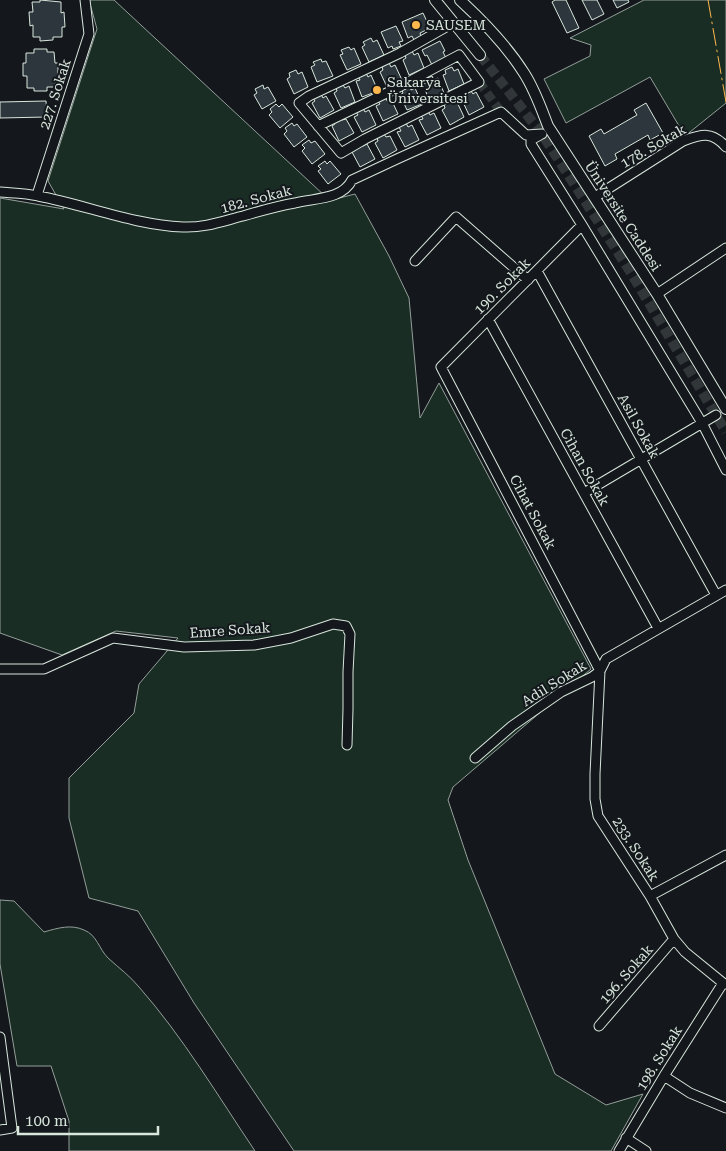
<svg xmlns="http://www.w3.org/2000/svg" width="726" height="1151" font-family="'Roboto Serif',serif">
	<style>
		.green { fill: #1a2d24; stroke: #939e99 }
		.building { fill: #2c363c; stroke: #d8e6dc }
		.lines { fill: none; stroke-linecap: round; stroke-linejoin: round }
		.minor-tunnel { stroke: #313739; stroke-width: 9; stroke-dasharray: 9 4.5; stroke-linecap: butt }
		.tertiary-tunnel { stroke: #313739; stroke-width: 10; stroke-dasharray: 10 5; stroke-linecap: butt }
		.minor-casing { stroke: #d8e6dc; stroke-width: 11 }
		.tertiary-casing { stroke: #d8e6dc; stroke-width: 12 }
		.minor { stroke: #14181c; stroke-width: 9 }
		.tertiary { stroke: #14181c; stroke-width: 10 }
		.power { stroke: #ffb74d; stroke-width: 1; stroke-dasharray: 18 4 2.5 4; stroke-linecap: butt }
		.poi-dot { fill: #ffb74d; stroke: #14181c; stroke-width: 2 }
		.labels { text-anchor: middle; stroke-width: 4; stroke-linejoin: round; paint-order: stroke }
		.poi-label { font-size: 14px; fill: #d8e6dc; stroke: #14181c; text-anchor: start }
		.street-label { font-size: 14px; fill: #d8e6dc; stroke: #14181c }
	</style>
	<rect width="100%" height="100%" fill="#14181c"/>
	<path class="green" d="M89,0H114L325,196L324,202L355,194L389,256L409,298L420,418L439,383L591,669L453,787L448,800L468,860L555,1074L606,1105L643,1094L611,1151H294L194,1003L138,911L89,898L69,818V778L134,713L139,684L178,638L116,631L62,655L0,633V198L64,209L48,181L97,29Z
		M644,0H726V103L685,136L650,77L566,123L544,79L590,56L591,45L570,38Z
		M0,900L14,901L44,932C58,928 71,924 84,930C97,935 99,949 108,958C119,968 130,976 139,987C183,1037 218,1096 255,1151H69V1121L51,1066H17L0,964Z"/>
	<path class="building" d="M40,0L61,2V13L64,12L65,27H62V37H53V40L40,41V37H33V25L30,26L29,12H33L32,2H40Z
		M555,0H566L579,28L567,33L552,2Z
		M582,0H597L604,14L592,20Z
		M613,0H628L629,2L617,8Z
		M423,13L430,28L420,33L421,37L414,40L412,36L408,38L402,22Z
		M396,26L403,41L399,42L401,46L393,49L392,46L388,48L381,32Z
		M371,38L373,42L377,40L384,55L369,62L362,47L365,45L363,42Z
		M440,41L445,51L443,52L446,58L432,65L427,55L425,56L422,50Z
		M349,47L351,50L354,48L361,64L347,70L340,55L343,54L341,50Z
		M34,49H47V52H54L55,63H58V78H55V87H47V91H34V88H27V76H23V63H26V53H34Z
		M412,51L414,55L418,53L424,68L409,75L403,60L406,58L405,55Z
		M321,59L322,62L326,61L333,76L317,82L311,67L315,65L313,62Z
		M389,63L391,67L395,65L402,80L387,87L380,72L383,70L382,67Z
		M452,67L454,71L458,69L464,84L449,91L443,75L446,74L445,70Z
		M296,70L298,74L302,72L308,87L294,94L287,79L290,77L289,73Z
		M366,73L368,77L371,75L378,91L362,97L356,81L360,80L358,76Z
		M432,76L434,80L438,78L444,93L429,100L423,84L426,83L425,79Z
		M263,85L264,89L268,87L276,101L262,109L254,95L257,93L255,89Z
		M343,85L345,88L349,86L355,102L341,108L334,93L337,91L336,88Z
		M410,87L411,90L415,88L422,104L407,110L400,95L403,93L402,90Z
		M471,91L473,94L476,92L484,107L469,115L462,100L465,98L463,95Z
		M321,94L323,98L326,96L334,110L320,118L312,103L315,101L313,98Z
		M386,97L387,101L391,99L398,114L383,121L376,106L380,104L378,101Z
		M46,101L47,117L0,118V102Z
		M451,101L453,104L457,102L464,117L450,125L442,110L445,108L444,105Z
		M646,103L663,133L650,140L648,135L615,154L617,159L605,166L589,136L601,129L604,134L637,115L634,110Z
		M276,104L279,107L282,104L293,117L280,128L269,115L272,112L270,109Z
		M363,108L365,112L369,110L376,125L362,132L354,117L358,115L356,112Z
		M428,111L430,115L434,113L441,128L427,135L419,120L423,119L421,115Z
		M341,117L342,120L346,119L354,133L339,141L332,126L335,124L333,121Z
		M292,123L294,126L297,124L307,137L294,147L284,134L287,131L285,128Z
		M406,123L408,127L412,125L419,140L405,147L397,132L401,131L399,127Z
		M384,134L386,137L390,136L397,150L383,158L375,143L378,141L377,138Z
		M309,140L311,143L315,141L325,154L312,164L302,151L305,148L302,145Z
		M362,143L363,146L367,144L375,159L360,167L352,152L356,150L354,147Z
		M325,161L327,164L330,161L341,174L328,184L318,171L321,169L318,166Z"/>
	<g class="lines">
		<path class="minor-tunnel" d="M479,82L501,112"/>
		<path class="tertiary-tunnel" d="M480,55L542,134L631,273L726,432"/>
		<defs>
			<path id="minor" d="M318,126L399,87L459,55L479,82L365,139L341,153L299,103L309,96L400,53L453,23
				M540,135L531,140V144L582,225L702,423L726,470
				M0,192C12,193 26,193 38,196C86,205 134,225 183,227C204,228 223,221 243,216C260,211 277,206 295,203C314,198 342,200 352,180L397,159L501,112L526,135L542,134
				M37,195L89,34L85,0
				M595,197L683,141C702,134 712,131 726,147
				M582,225L441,367L600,671L595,774V799L598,816L650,896L674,939L685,952L723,983
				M415,261L456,217L528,280
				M537,271L716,595
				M657,294L726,248
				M488,319L658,628
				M584,493L716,415
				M0,669H44L113,638L184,647L254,645L291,638L333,624L346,626L350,634L348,672V709L347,745
				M475,758L512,726L561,692L592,677L600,671L606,659L726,590
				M650,896L726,855
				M599,1026L674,939
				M0,1037L12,1128L0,1130
				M664,1076L690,1093L726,1108
				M626,1138L646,1151
				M619,1151L664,1076L723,983L726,984"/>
			<path id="tertiary" d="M435,0L480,55
				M460,0C484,22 507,46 524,73C535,90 541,108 548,126L657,294L726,409"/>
		</defs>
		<use href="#minor" class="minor-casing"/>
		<use href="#tertiary" class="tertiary-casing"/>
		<use href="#minor" class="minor"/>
		<use href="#tertiary" class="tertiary"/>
		<path class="power" d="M708,0L726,102"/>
	</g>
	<g class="poi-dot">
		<circle cx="416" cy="25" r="5"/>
		<circle cx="377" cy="90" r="5"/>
	</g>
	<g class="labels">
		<g class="poi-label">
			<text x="426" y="30">SAUSEM</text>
			<text x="387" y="87">Sakarya<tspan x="387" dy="16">Üniversitesi</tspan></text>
		</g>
		<g class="street-label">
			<text transform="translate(55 94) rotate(-72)" y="5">227. Sokak</text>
			<text transform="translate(653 146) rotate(-30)" y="5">178. Sokak</text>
			<text transform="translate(256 199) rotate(-15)" y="5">182. Sokak</text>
			<text transform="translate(623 216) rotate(57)" y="5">Üniversite Caddesi</text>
			<text transform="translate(502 286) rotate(-45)" y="5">190. Sokak</text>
			<text transform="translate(639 426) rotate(61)" y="5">Asil Sokak</text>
			<text transform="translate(585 467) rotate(61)" y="5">Cihan Sokak</text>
			<text transform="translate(533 512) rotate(62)" y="5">Cihat Sokak</text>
			<text transform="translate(230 630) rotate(-4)" y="5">Emre Sokak</text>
			<text transform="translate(554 683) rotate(-32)" y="5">Adil Sokak</text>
			<text transform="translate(636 849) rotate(57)" y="5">233. Sokak</text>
			<text transform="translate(626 974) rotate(-49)" y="5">196. Sokak</text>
			<text transform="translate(659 1058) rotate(-58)" y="5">198. Sokak</text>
		</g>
	</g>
	<path d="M18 1126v8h140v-8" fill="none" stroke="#d8e6dc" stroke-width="2.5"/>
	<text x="25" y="1126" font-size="15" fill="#d8e6dc" stroke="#14181c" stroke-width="4" paint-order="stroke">100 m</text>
</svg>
